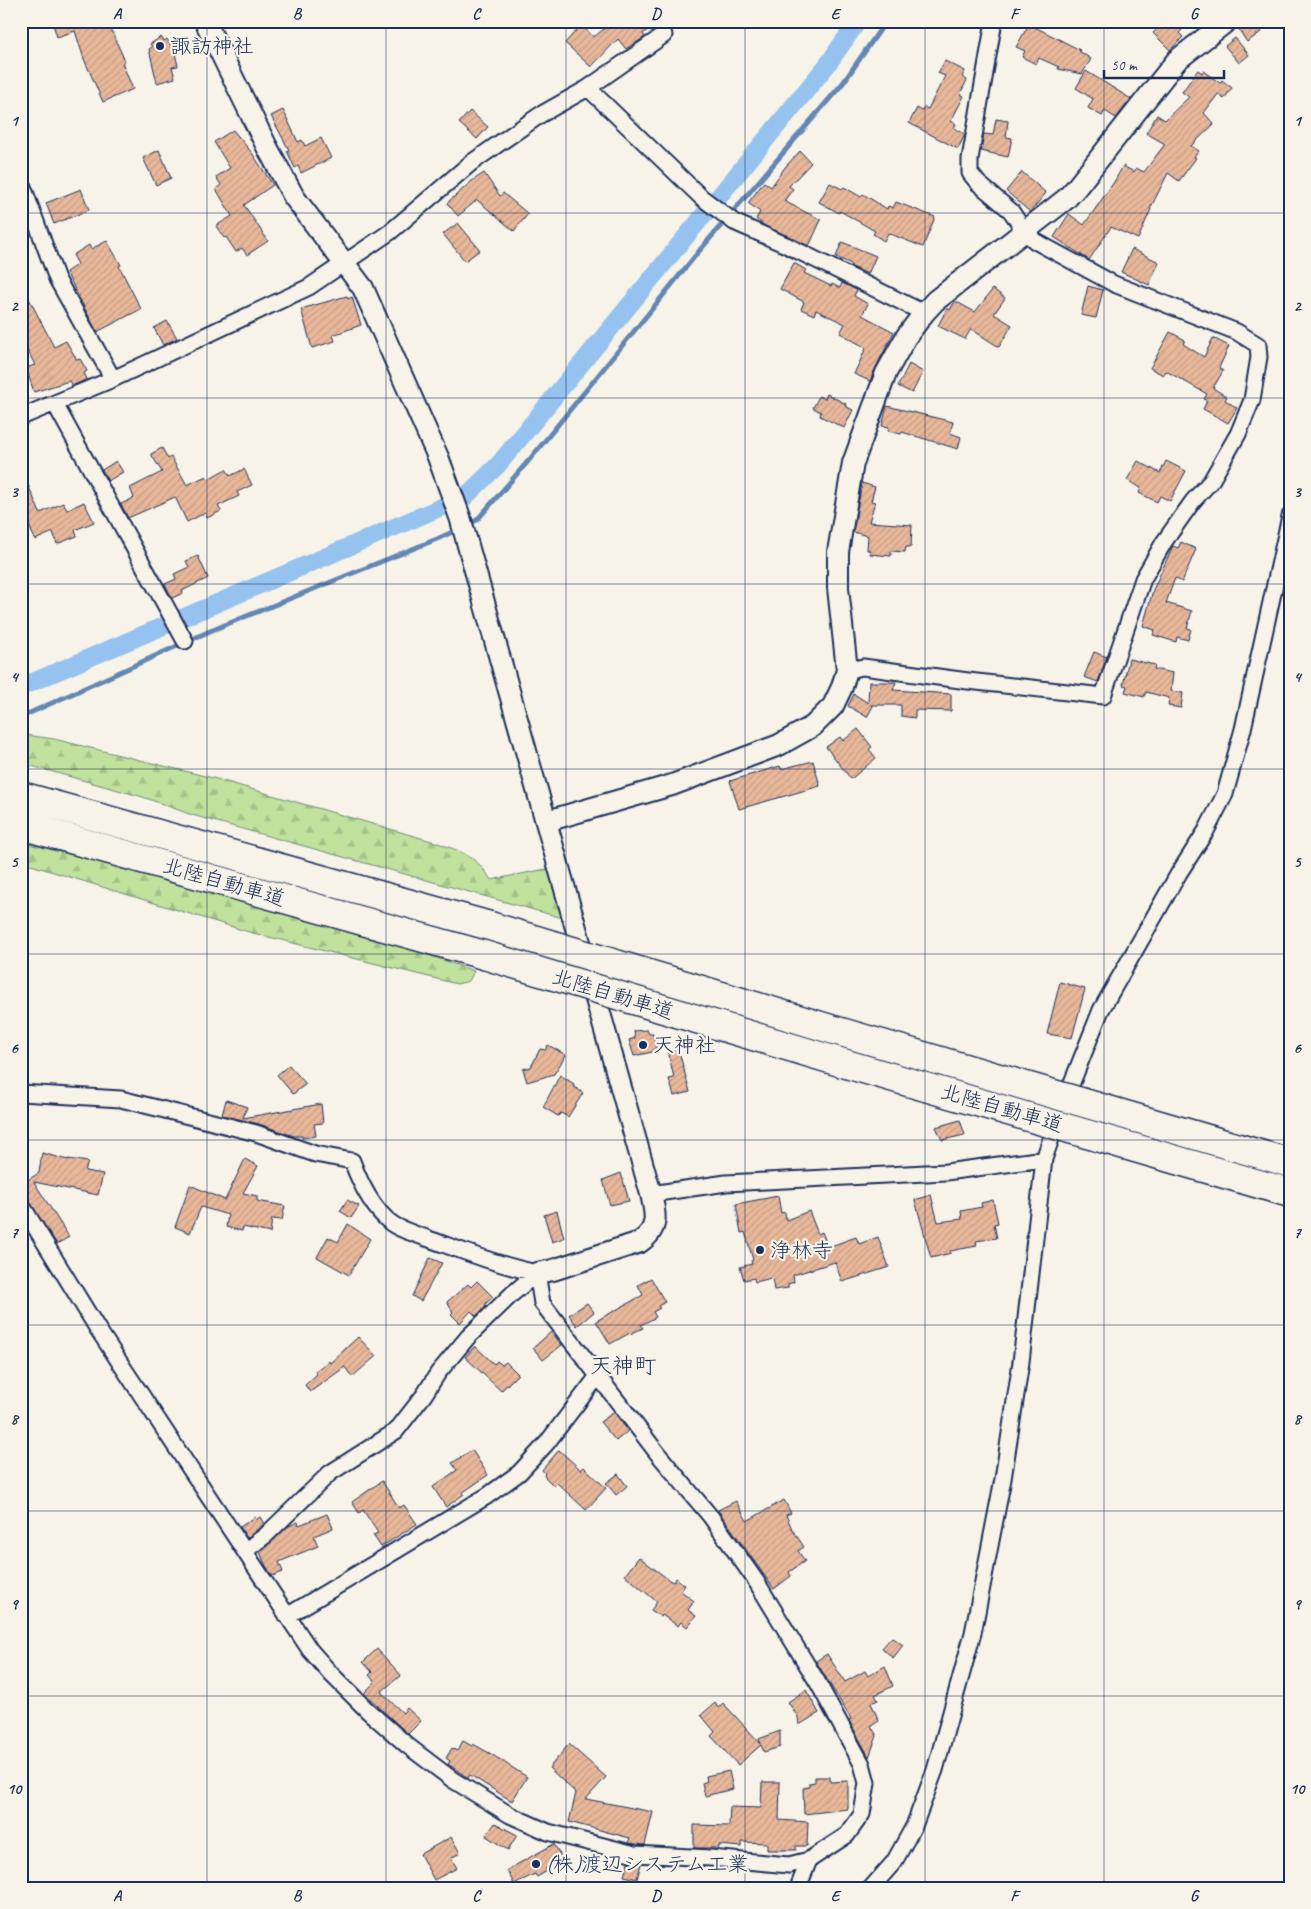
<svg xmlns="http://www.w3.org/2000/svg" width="1311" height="1909" font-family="Caveat,'Klee One',sans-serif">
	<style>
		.forest { fill: url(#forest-firs); stroke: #6e887d }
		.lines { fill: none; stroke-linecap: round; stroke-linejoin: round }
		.stream { stroke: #6487b5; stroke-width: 5 }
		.canal { stroke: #95c2ef; stroke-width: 18 }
		.building { fill: url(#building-hatch); stroke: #1b2f5e }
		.minor-casing { stroke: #1b2f5e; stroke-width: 19 }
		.tertiary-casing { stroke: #1b2f5e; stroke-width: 24 }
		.motorway-casing { stroke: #1b2f5e; stroke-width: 31 }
		.minor { stroke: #f7f3e8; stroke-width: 15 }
		.tertiary { stroke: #f7f3e8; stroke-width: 20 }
		.motorway { stroke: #f7f3e8; stroke-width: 28 }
		.motorway-bridge-casing { stroke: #1b2f5e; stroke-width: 31; stroke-linecap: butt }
		.motorway-bridge { stroke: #f7f3e8; stroke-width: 28 }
		.grid { fill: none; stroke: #1b2f5e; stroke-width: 1; stroke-opacity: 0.55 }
		.poi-dot { fill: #1b2f5e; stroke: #f7f3e8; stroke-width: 2 }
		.labels { text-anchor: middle; stroke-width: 4.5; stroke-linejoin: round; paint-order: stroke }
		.poi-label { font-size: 21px; fill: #1b2f5e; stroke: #f7f3e8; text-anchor: start }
		.street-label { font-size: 21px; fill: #1b2f5e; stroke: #f7f3e8 }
		.neighbourhood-label { font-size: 22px; fill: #1b2f5e; stroke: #f7f3e8 }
		.neatline { fill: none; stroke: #1b2f5e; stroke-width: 2 }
		.grid-label { font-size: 16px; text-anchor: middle; font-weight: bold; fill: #1b2f5e }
	</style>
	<defs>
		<pattern id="forest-firs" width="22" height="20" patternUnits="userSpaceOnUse" patternTransform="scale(1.25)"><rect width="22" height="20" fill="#c0e29c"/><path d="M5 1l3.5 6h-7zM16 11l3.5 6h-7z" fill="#a4c289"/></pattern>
		<pattern id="building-hatch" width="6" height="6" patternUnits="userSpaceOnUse" patternTransform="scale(1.25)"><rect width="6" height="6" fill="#e9b89a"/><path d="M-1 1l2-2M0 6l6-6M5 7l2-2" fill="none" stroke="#c79e87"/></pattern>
	</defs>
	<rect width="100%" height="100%" fill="#f7f3e8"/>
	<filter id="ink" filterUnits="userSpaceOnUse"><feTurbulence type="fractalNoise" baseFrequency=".02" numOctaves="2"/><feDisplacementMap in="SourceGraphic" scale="10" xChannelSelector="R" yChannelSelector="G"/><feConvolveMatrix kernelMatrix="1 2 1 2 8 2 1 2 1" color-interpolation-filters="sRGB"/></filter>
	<g filter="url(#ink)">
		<path class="forest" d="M26,735L54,739L213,778L435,842C460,851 477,856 491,880L551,868L563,918L192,815L143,797L21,763V737Z
			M21,842L214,891L361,931L474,971L469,981L457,984L249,932L21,862Z"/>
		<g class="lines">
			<path class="stream" d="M466,525L477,520L530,459L700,250L843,83L886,21
				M21,717L210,631L437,539L459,529"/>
			<path class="canal" d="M21,687L465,497L498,465L828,64L858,21"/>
		</g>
		<path class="building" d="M52,21H107L125,61L122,63L133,89L103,102L84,59L75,31L57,37Z
			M614,21H642L649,29L643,34L645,37L626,49L618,39L591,67L565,43L581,25L594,37Z
			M1165,21H1173L1182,30L1179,33L1183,37L1170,50L1153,33Z
			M1251,21H1254L1261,32L1247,42L1239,30Z
			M1029,24L1080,50L1079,51L1091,59L1082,74L1058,69L1059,67L1039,58L1036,64L1022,57L1025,51L1016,47Z
			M161,37L164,41L167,39L175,53L178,66L172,67L175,78L157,83L149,49L152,47L150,44Z
			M1235,38L1249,55L1239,63L1225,46Z
			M945,61L965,71L962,77L967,80L960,94L964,96L951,121L956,124L954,128L965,134L958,149L909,123L917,108L922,111L924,107L928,109L945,76L938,73Z
			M1198,70L1202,73L1203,71L1220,83L1222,80L1232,88L1224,99L1218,94L1204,113L1214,124L1191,146L1199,151L1194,157L1196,158L1179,181L1168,173L1150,209H1151L1138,239L1111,227L1089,260L1054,237L1069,214L1084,225L1114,182L1123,166L1134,172L1136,168L1144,172L1165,144L1146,133L1157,115L1165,120L1189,97L1182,92Z
			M1086,71L1131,99L1116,118L1105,111L1102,116L1088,108L1093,99L1076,88Z
			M283,110L298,142L302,140L305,146L321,138L331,158L301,173L298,166L295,168L287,151L289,150L271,116Z
			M470,111L488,127L477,139L459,123Z
			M996,119L1008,121L1006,137L1012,138L1008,157L981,151L984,134L993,135Z
			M233,130L252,153L273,185L244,205L268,241L247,255L242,248L236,252L226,237L224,238L216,226L232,216L216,189L221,185L216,177L230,168L214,142Z
			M159,150L171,178L156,185L143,158Z
			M800,151L811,163L789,186L793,189L784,201L821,220L809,246L765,226L756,219L760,212L748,203L764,182L771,187L786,166Z
			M1022,172L1046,193L1030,212L1006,191Z
			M484,173L500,196L503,193L528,214L514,231L477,200L458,216L447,203L472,181Z
			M830,183L842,189L844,187L861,197L863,194L887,209L888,206L893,208L896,202L935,217L923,247L888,233L884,241L873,234L875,231L840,211L839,213L819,202Z
			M81,189L89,210L54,224L46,203Z
			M458,223L480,250L465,261L443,234Z
			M107,241L121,265L119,266L141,309L97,332L66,272L78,264L73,255L89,245L91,249Z
			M842,242L876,256L868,274L850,266L851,264L836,257Z
			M1132,249L1159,262L1149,285L1121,272Z
			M794,263L806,270L804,273L831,286L832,284L840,288L842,283L857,290L854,296L868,304L862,315L894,332L876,367L870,381L854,374L866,348L840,333L845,324L816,310L814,315L801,309L804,302L780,289Z
			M21,283L54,347L66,341L77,360L80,359L87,371L84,373L87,379L72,386L69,381L34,392L26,368L35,365L21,338Z
			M1088,286L1103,290L1096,318L1081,315Z
			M993,289L1005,298L994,314L1012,325L999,347L971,329L965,339L938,326L947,308L950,310L955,301L975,312Z
			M347,296L348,299L352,297L361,325L333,335L335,341L312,348L301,309Z
			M167,321L177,338L163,345L154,328Z
			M1170,332L1185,340L1183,344L1204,357L1213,338L1229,346L1219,368L1223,371L1213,388L1227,397L1225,400L1237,408L1228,423L1203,409L1207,401L1204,399L1207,394L1166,371L1163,375L1150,368Z
			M909,364L923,372L912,393L898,386Z
			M827,394L846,404L845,406L853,410L844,428L820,416L821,412L813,408L819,396L825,399Z
			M887,406L953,422L950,433L961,437L958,449L902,432L901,434L888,431L889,427L882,426Z
			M162,448L168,459L171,457L187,485L206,476L208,479L226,469L230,476L244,469L252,485L237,492L239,496L218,506L221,511L207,518L205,513L187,522L175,497L128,518L121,504L134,498L130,488L162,472L151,454Z
			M116,461L123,472L108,481L102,470Z
			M1138,461L1160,473L1166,461L1186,471L1170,501L1160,496L1157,502L1139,493L1141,488L1127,480Z
			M21,468L40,513L63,503L67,510L84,502L94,522L75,530L77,536L57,544L53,532L35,540L21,505Z
			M862,483L875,487L871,501L875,502L869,522L912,525L911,547H906L905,552L891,551V556L870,554V550H867L868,536L853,532Z
			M1181,542L1196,549L1182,582L1175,578L1166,603L1192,611L1187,628L1191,629L1188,640L1177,637L1176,642L1153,635L1155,630L1143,626L1153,590L1173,546L1178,548Z
			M198,556L208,578L182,591L183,593L172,598L165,584L176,579L174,574L189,567L186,561Z
			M1094,652L1107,657L1098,682L1084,677Z
			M1129,659L1155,665L1154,669L1173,673L1171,691L1183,693L1181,708L1168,706L1169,698L1146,692L1144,697L1125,692L1127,686L1123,685Z
			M869,682H896L893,690L951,694V711L915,710V718L901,716V705H871L873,706L867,717L848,706L854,694L868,703Z
			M858,729L872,747L869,749L876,758L851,779L826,747L840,737L843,741Z
			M813,761L820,786L739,809L730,781L780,766L781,769Z
			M1060,982L1085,989L1072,1038L1047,1034Z
			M647,1030L649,1034H653L657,1051L634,1056L629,1040L635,1038L634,1031Z
			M548,1045L566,1055L554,1074L527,1082L523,1069L531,1067L540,1049L545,1050Z
			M678,1048L690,1092L674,1096L669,1079L674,1078L668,1051Z
			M289,1065L306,1084L293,1094L277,1075Z
			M560,1075L574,1084L573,1086L583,1093L568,1117L561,1113L558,1116L543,1107Z
			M226,1100L247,1107L243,1118L321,1104L323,1123L314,1124L316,1136L302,1138V1136H294L259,1124L222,1115Z
			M960,1120L965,1135L942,1140L936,1127Z
			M42,1153L68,1160V1159L88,1162L85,1171L103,1174L98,1195L34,1182L69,1237L57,1244L21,1190V1184L39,1173Z
			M245,1159L258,1166L243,1193L257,1196V1201L285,1206L282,1220L272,1219L270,1233L243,1227L242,1231L226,1227L228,1215L201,1207L190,1233L175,1227L190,1185L225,1200Z
			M621,1173L629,1201L610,1205L603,1180Z
			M931,1195L938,1222L962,1219L961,1211L982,1207L981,1203L993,1200L998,1223L994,1224L997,1238L976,1241L977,1246L950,1251L951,1253L931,1258L915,1200Z
			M778,1196L781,1213L785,1212L786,1220L809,1211L818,1234L822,1232L828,1247L856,1237L859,1244L878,1237L889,1267L842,1282L835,1262L793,1275L794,1282L788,1284V1288L774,1290L772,1278L755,1282L754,1278L744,1280L740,1267L752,1264L751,1261L753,1260L745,1232L741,1233L736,1204Z
			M347,1200L359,1206L351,1218L340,1211Z
			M557,1211L564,1238L552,1242L544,1215Z
			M348,1224L370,1239L349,1275L317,1257L328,1237L338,1242Z
			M430,1258L442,1263L421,1301L412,1296Z
			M651,1278L665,1302L658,1306L660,1308L653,1312L656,1317L641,1325L643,1328L630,1334V1333L610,1344L596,1321L643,1295L638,1285Z
			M477,1281L493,1297L486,1303L485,1308L476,1316L471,1311L460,1323L451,1314L453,1312L447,1302L468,1284L471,1287Z
			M587,1303L594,1312L577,1326L569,1315Z
			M551,1332L562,1345L543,1360L533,1348Z
			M358,1337L376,1356L352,1377L345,1367L310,1392L305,1385L317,1374L315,1371L329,1361L330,1363Z
			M475,1346L494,1364L497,1361L502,1365L506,1362L518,1374L501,1391L465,1357Z
			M614,1412L628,1431L616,1441L600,1422Z
			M472,1450L488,1475L462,1493L464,1494L446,1507L433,1487L457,1470L452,1463Z
			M559,1450L581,1470L584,1467L606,1488L586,1510L557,1483L554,1486L544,1476L545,1473L542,1470Z
			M618,1474L627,1486L616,1495L606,1483Z
			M382,1481L399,1508L404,1505L417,1524L381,1547L373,1535L378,1533L363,1510L359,1513L352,1502Z
			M784,1500L791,1513L786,1515L792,1529L804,1547L798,1551L805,1561L789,1572L791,1576L774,1589L718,1510L736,1501L747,1521Z
			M327,1514L333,1528L314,1536L318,1546L279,1562L283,1572L272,1576L265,1564L260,1552L287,1527L298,1522L299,1525Z
			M255,1517L256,1520L260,1517L264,1524L247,1538L240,1527Z
			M639,1557L669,1580L673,1582L676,1578L685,1585L681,1591L694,1601L688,1610L696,1616L687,1627L681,1622L678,1626L662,1615L661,1617L651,1610L657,1602L625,1575Z
			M892,1637L903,1645L893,1658L882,1648Z
			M377,1649L401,1675L381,1692L403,1713L407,1708L421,1721L408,1734L364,1693L375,1682L369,1675L372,1672L363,1662Z
			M827,1654L845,1682L865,1671L868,1676L885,1666L893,1686L875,1695L878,1700L871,1703L879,1721L871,1726L877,1736L869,1757L851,1724L849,1720L851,1719L816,1661Z
			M806,1690L819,1713L799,1725L798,1717L788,1702Z
			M715,1703L718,1708L723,1703L761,1744L759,1739L780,1731V1747L764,1752L761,1745L738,1765L711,1736L715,1732L701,1715Z
			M463,1741L472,1746L473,1744L491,1754L527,1777L512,1801L470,1775L468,1778L448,1764L450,1761L446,1758L452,1748L457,1751Z
			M569,1744L606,1777L586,1799L653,1812L645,1845L628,1843L630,1838L569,1822L576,1793L549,1768Z
			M729,1771L733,1789L705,1796L702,1783L707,1781L706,1776Z
			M815,1777H830V1782L848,1781V1809L804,1814L803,1788L809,1787V1783L815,1782Z
			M762,1782H780L779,1820L808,1822L807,1846H796V1850H767V1843L742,1842V1847L719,1845V1848H694V1825L729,1826L730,1807L761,1808Z
			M495,1823L517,1835L508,1850L486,1836Z
			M451,1837L460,1853L451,1858L457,1868L434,1880L420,1854Z
			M554,1844L563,1860L546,1868L547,1871L537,1877L535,1874L514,1884L507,1870Z
			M628,1862L641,1864L637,1879L624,1876Z"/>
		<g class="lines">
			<defs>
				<path id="minor" d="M588,88L664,35
					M21,181L57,279L113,379
					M55,404L185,641
					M21,417L113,379L309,287L390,232L471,163L540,115L588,88L701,197L734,222L786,245L924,313
					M847,670L863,667L968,681L1103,696L1143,579L1164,542L1193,501L1211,481L1238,434L1252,400L1259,357L1258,345L1237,332L1114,284L1035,241L1025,232L1011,211L978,183L970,173V159L994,21
					M21,1093L121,1099L256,1133L315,1154L352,1161C360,1183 372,1208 391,1223C400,1230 416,1234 426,1238C463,1251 498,1265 537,1273
					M651,1194L726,1183L946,1172L1044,1159
					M21,1204L99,1331L310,1650L332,1675L368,1711L408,1746L453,1780L510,1815L548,1832L635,1854L710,1858L789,1865L809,1860L847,1835L862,1814L867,1783L862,1764L818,1683L756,1581L711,1517L658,1454L542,1303L537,1273
					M245,1551L266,1535L330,1473L396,1431L424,1395L438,1373L468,1337L512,1294L537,1273
					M287,1616L487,1496L519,1473L546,1444L598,1376
					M798,1888L809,1860
					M871,1888L894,1862L914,1826L935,1770L973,1633L1003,1479L1021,1362L1044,1159L1061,1110L1101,1010L1179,873L1206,831L1225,794L1243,729L1290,516"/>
				<path id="tertiary" d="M205,21L267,147L294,197L363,288L438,457L460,517L651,1194C656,1215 659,1229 640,1242L553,1270L537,1273
					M547,821L672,785L779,745L813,726L833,706L842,687L847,670L838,588V552L853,463L886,373L906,337L924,313L935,301L1066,199L1076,188L1177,60L1227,21"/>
				<path id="motorway" d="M21,796L490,926
					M21,825L484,955"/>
			</defs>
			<use href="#minor" class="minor-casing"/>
			<use href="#tertiary" class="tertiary-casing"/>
			<use href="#motorway" class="motorway-casing"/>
			<use href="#minor" class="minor"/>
			<use href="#tertiary" class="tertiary"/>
			<use href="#motorway" class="motorway"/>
			<defs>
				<path id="motorway-bridge" d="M490,926L834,1030L1290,1163
					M484,955L853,1066L1290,1193"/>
			</defs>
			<use href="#motorway-bridge" class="motorway-bridge-casing"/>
			<use href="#motorway-bridge" class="motorway-bridge"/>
		</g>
	</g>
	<path class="grid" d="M207,21V1888M386,21V1888M566,21V1888M745,21V1888M925,21V1888M1104,21V1888M21,213H1290M21,398H1290M21,584H1290M21,769H1290M21,954H1290M21,1140H1290M21,1325H1290M21,1511H1290M21,1696H1290"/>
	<g class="poi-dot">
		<circle cx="160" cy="46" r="5"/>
		<circle cx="643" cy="1045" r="5"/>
		<circle cx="760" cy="1250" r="5"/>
		<circle cx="536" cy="1864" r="5"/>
	</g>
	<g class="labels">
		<g class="poi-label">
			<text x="170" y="53">諏訪神社</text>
			<text x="653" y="1052">天神社</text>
			<text x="770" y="1257">浄林寺</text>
			<text x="546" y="1871">(株)渡辺システム工業</text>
		</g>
		<g class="street-label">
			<text transform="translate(224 882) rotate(16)" y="7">北陸自動車道</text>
			<text transform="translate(613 994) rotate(17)" y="7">北陸自動車道</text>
			<text transform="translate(1002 1108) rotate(16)" y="7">北陸自動車道</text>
		</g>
		<g class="neighbourhood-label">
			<text x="623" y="1373">天神町</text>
		</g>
	</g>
	<rect width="1311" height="1909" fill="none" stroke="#f7f3e8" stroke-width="55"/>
	<path d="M1104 70v8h120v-8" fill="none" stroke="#1b2f5e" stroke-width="2.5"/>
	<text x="1111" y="70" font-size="15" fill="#1b2f5e" stroke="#f7f3e8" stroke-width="4" paint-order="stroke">50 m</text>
	<rect x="28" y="28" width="1256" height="1854" class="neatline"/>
	<g class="grid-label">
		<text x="117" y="19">A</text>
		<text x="297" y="19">B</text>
		<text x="476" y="19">C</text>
		<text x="656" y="19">D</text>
		<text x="835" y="19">E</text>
		<text x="1014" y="19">F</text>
		<text x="1194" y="19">G</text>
		<text x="14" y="126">1</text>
		<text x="1297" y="126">1</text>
		<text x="14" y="311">2</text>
		<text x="1297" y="311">2</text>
		<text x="14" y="497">3</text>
		<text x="1297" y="497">3</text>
		<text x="14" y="682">4</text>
		<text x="1297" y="682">4</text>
		<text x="14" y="867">5</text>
		<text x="1297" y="867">5</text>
		<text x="14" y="1053">6</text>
		<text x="1297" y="1053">6</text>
		<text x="14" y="1238">7</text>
		<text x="1297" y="1238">7</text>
		<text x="14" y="1424">8</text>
		<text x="1297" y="1424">8</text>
		<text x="14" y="1609">9</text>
		<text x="1297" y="1609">9</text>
		<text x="14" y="1794">10</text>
		<text x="1297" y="1794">10</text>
		<text x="117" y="1901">A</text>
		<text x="297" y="1901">B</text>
		<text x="476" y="1901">C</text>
		<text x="656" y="1901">D</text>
		<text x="835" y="1901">E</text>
		<text x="1014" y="1901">F</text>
		<text x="1194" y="1901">G</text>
	</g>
</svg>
